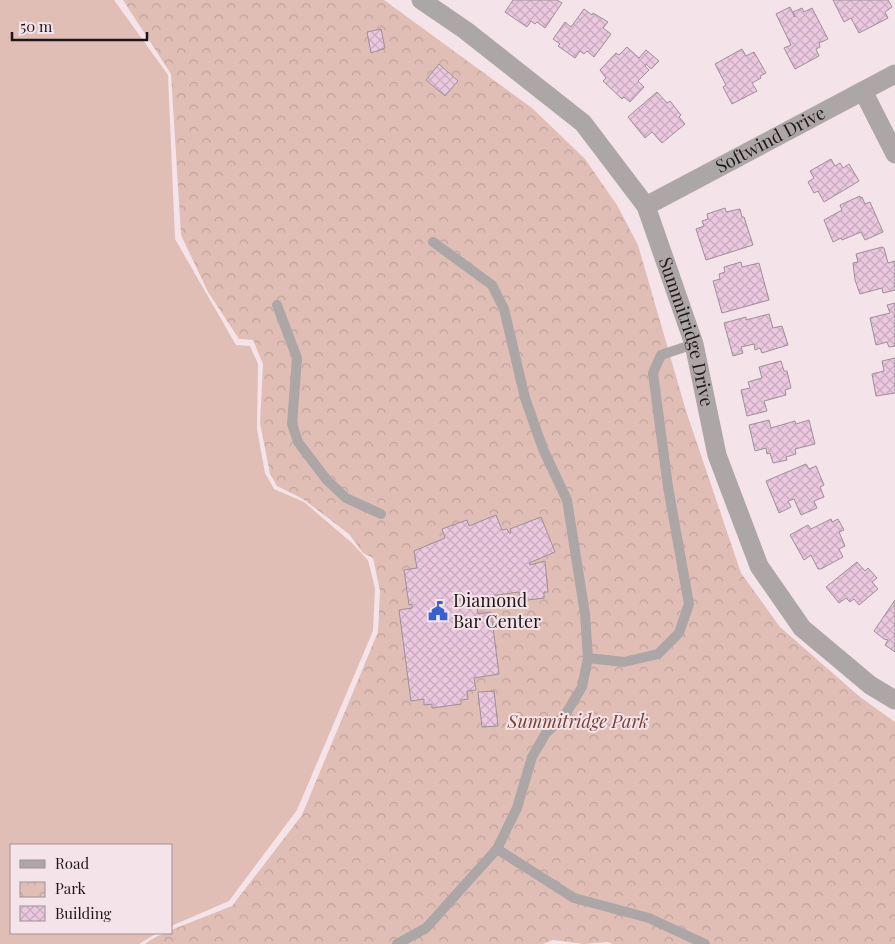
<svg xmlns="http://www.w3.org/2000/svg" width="895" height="944" font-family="'Playfair Display',serif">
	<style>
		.grass { fill: #e0beb6 }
		.park { fill: url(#park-crowns) }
		.building { fill: url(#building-cross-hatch); stroke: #9d8f98 }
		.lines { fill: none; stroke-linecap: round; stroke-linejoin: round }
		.lane { stroke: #ada6a6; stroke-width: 10 }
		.street { stroke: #ada6a6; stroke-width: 19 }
		.labels { text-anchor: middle; stroke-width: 4; stroke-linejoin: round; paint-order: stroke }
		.street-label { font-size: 18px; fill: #1d1719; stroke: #f4e3e8 }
		.poi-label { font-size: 18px; fill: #1d1719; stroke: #f4e3e8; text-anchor: start }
		.park-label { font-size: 18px; font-style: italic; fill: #794235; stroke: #f4e3e8 }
	</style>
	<defs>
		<pattern id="park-crowns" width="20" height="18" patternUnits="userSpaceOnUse" patternTransform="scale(1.25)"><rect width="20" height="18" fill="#e0beb6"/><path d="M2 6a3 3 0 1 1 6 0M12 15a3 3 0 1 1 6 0" fill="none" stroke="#c0a39c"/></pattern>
		<pattern id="building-cross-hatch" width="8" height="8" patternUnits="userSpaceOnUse" patternTransform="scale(1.25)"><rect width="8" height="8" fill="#ebc8df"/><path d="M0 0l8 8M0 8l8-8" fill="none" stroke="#c9abbf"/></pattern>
	</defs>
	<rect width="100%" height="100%" fill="#f4e3e8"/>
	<path class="grass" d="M0,0H114L168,75L175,239L236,345L250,346L258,364L257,429L265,473L274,489L304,502L352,543L368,560L375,588L373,631L297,810L229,901L171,926V845H11V933H157L139,944H0Z"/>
	<path class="park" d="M123,0H384L532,108L585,159L617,205L638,245L686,411L741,573L780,627L860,697L895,722V944H613L608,942L584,944L553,940L543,944H145C153,938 161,933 171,933V930L232,906L302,815L378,632L380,591L373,558L363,553L349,534L303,499L277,486L270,474L260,423L263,364L253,340L239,339L208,292L181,235L171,74Z"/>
	<path class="building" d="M513,0H557L562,3L545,28L537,22L535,24L531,21L527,27L505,12Z
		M833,0H888L892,7L885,12L888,18L859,33L851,18L844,22Z
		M790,7L795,17L793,12L802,8L804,12L812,8L828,39L819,43L820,47L816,49L819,56L795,69L784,48L791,45L776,14Z
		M584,9L592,15L593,13L608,22L603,28L611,34L594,57L587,51L584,54L580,51L575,58L558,46L560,44L553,39L565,22L571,27Z
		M381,29L385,48L371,53L367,32Z
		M627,47L639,58L646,50L659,61L651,69L646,64L645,66L649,70L638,81L644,87L630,102L624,97L622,99L603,81L606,78L600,70L616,53L619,55Z
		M742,49L746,56L754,52L766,73L760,76L761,78L752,83L757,91L732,104L723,87L726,85L715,64Z
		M439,64L458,81L445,96L426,80Z
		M657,92L667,103L670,101L681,115L679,117L685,124L662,143L652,132L645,138L628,117Z
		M831,159L835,166L840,163L843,168L849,164L859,181L824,202L818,191L814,193L808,182L814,178L810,171Z
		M860,196V198L862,197L865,204L870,202L883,232L865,240L861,232L842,240L841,238L833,242L824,220L842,210L840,205Z
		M725,208L726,212L740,209L742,217H744L753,245L706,260L696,229L704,226L702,221L708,219L707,214Z
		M882,247L884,248L888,263L895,261V290L883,293L882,288L860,294L855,280L853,263L858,262L856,254Z
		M741,262L742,267L759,263L769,300L722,313L713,281L720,279L719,274L725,272L724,267Z
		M895,303V346L889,347L887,342L876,345L870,318L890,313L887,305Z
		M769,314L773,328L782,326L788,345L762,353L760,348L755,350L754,344L741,347L743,353L733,356L724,323L746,317V320Z
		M895,358V393L876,396L872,374L884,371L882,361Z
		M781,361L784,371H787L791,388L785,390L786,395L764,401L767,411L747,416L741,390L750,388L748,382L762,378L759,367Z
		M769,420L771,428L795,421L796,424L809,420L815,444L795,449L796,454L786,457L787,460L773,463L770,453L767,454L766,448L755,451L749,425Z
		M806,464L809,469L816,466L824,485L820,487L824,497L814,501L817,508L801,515L794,499L788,501L791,507L779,513L766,481Z
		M496,515L502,530L507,529L509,533H511L510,529L541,517L555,552L529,563L530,565L545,561L548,592H544V598L520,601L519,592L490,596L491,605L477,606L478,614L491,612L499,674L474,678L476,690L467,691L468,699L461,700V704L432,708V704L424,705V699L411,701L399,610L412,608V604L409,605L404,570L417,568L414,551L445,538L442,529L467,520L469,526Z
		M831,519L832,522L838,519L844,530L839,532L845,546L839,549L843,557L821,569H818L811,555L804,560L790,535L808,525L811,529Z
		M857,562L865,571L868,568L877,578L872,582L878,589L859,605L854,599L850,602L846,598L839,603L826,587Z
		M895,600V652L885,645L888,640L884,639L874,631Z
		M494,691L498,726L482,727L478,692Z"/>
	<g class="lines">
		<path class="lane" d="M277,305L297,358L292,424L298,442L326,479L346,498L381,514
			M588,658L624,662L658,654L679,633L689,604L668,487L653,373L661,355L694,344
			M497,849L574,898L649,918L705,944
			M397,944L426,928L497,849L517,808L532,757L546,733L565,715L582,687L588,658L585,614L567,500L543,449L525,398L504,309L492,285L433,242"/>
		<g class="street">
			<path id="s1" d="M421,0L465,30L583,123L646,206L694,344L717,455L759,566L802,628L870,685L895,700"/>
			<path d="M863,91L895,154"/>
			<path id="s2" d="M646,206L895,74"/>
		</g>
	</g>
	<defs>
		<symbol id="civic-bare" viewBox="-9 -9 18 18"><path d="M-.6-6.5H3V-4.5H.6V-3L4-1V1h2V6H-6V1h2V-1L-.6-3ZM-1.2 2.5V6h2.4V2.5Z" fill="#3960d1" stroke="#f4e3e8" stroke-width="2.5" paint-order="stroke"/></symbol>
	</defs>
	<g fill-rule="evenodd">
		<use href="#civic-bare" x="424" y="597" width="28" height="28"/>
	</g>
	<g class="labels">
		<g class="street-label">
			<text dy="6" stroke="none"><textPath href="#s2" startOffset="141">Softwind Drive</textPath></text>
			<text dy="6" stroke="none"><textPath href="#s1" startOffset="440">Summitridge Drive</textPath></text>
		</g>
		<g class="poi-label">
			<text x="453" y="607">Diamond<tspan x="453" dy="21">Bar Center</tspan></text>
		</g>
		<g class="park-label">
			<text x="578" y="728">Summitridge Park</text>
		</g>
	</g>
	<rect x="10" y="844" width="162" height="90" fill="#f4e3e8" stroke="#9e9195"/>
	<rect x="20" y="860" width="25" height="8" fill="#ada6a6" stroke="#9e9195"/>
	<text x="55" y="869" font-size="15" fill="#1d1719">Road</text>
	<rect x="20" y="882" width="25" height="15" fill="url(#park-crowns)" stroke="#9e9195"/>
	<text x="55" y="894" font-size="15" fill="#1d1719">Park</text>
	<rect x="20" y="906" width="25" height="15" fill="url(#building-cross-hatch)" stroke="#9e9195"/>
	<text x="55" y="919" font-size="15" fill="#1d1719">Building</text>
	<path d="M12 32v8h135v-8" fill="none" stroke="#1d1719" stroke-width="2.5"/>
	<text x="20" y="32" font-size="15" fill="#1d1719" stroke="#f4e3e8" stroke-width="4" paint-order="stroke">50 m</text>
</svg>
